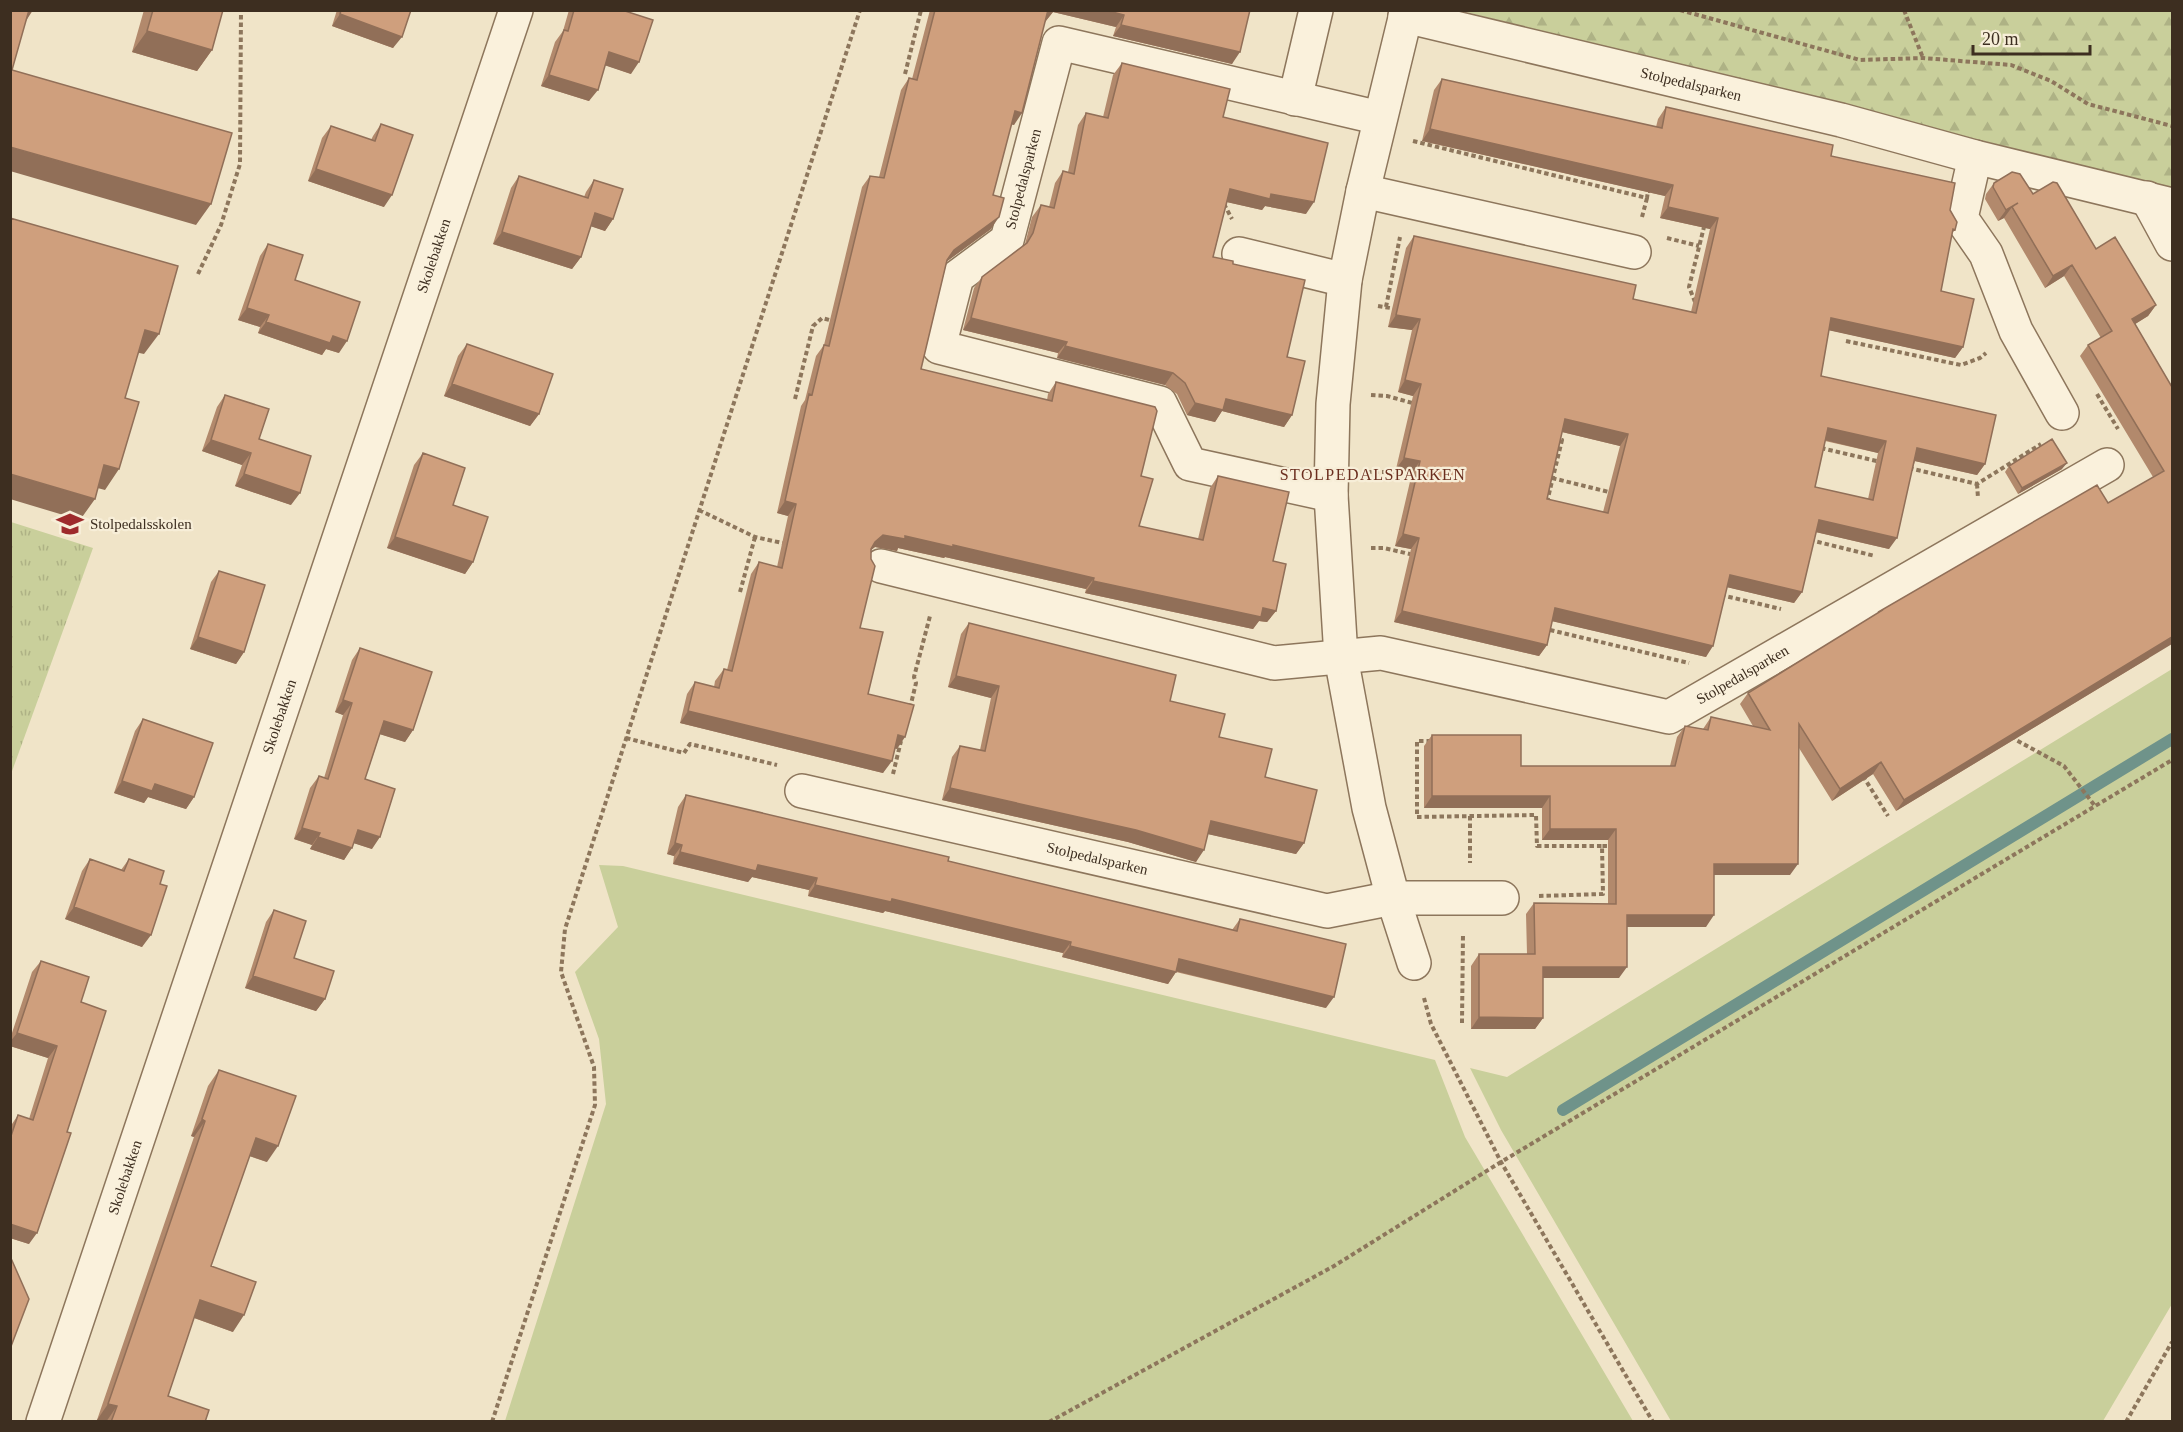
<svg xmlns="http://www.w3.org/2000/svg" width="2183" height="1432" font-family="'Times New Roman',serif">
	<style>
		.grass { fill: #c9cf9b }
		.forest { fill: url(#forest-firs) }
		.park { fill: url(#park-tufts) }
		.lines { fill: none; stroke-linecap: round; stroke-linejoin: round }
		.stream { stroke: #6f938a; stroke-width: 12 }
		.minor-casing { stroke: #8d765c; stroke-width: 36 }
		.path { stroke: #8d765c; stroke-width: 4; stroke-dasharray: 4.5 3; stroke-linecap: butt }
		.minor { stroke: #faf1dc; stroke-width: 33 }
		.wall { fill: #b2896c; fill-rule: evenodd }
		.shaded-wall { fill: #916f58 }
		.building { fill: #cf9f7d; stroke: #916f58; stroke-width: 1.5; fill-rule: evenodd }
		.labels { text-anchor: middle; stroke-width: 4.5; stroke-linejoin: round; paint-order: stroke }
		.street-label { font-size: 15px; fill: #3d2e20; stroke: #f7eed8 }
		.poi-label { font-size: 15px; fill: #3d2e20; stroke: #f7eed8; text-anchor: start }
		.neighbourhood-label { font-size: 16px; letter-spacing: 1.5px; fill: #6b2e1e; stroke: #f7eed8 }
	</style>
	<defs>
		<pattern id="forest-firs" width="22" height="20" patternUnits="userSpaceOnUse" patternTransform="scale(1.5)"><rect width="22" height="20" fill="#c9cf9b"/><path d="M5 1l3.5 6h-7zM16 11l3.5 6h-7z" fill="#aeb285"/></pattern>
		<pattern id="park-tufts" width="24" height="20" patternUnits="userSpaceOnUse" patternTransform="scale(1.5)"><rect width="24" height="20" fill="#c9cf9b"/><path d="M3 7l-1-3M5 7V3M7 7l1-3M15 17l-1-3M17 17v-4M19 17l1-3" fill="none" stroke="#aeb285"/></pattern>
	</defs>
	<rect width="100%" height="100%" fill="#f0e4c8"/>
	<path class="grass" d="M2172,669V1304L2103,1421H1671L1501,1130L1470,1068L1507,1077Z
		M599,865L623,866L1435,1060L1465,1137L1633,1421H505L606,1104L599,1039L575,972L618,927Z"/>
	<path class="forest" d="M1462,11H2172V188Z"/>
	<path class="park" d="M11,522L93,548L11,774L10,522Z"/>
	<g class="lines">
		<path class="stream" d="M1563,1110L2172,739"/>
		<defs>
			<g id="minor">
				<path d="M1407,10L1363,191L1345,280L1333,404L1331,495L1341,657L1369,808L1393,898L1414,963"/>
				<path id="s1" d="M1405,16L1841,120L1975,157L2172,205"/>
				<path d="M1295,99L1316,10"/>
				<path d="M1975,157L1961,218L1986,254L2016,331L2062,413"/>
				<path d="M1363,191L1634,252"/>
				<path d="M2147,198L2172,244"/>
				<path d="M1239,254L1345,280"/>
				<path id="s2" d="M1331,495L1190,464L1160,403L939,347L957,277L1007,240L1059,43L1380,118"/>
				<path id="s3" d="M881,566L1274,663L1381,653L1669,717L2107,465"/>
				<path id="s4" d="M802,791L1327,911L1393,898H1502"/>
				<path id="s5" d="M43,1422L516,10"/>
			</g>
		</defs>
		<use href="#minor" class="minor-casing"/>
		<path class="path" d="M1680,10L1860,60L1923,58L2011,65L2051,81L2088,104L2172,126
			M1904,10L1923,58
			M905,74L921,10
			M1413,141L1647,198L1648,191H1650
			M1224,204L1232,219
			M1642,217L1647,198
			M1667,238L1699,246
			M198,274L221,225L240,164L241,10
			M1695,302L1689,287L1705,223
			M1378,306L1397,309
			M1386,307L1400,237
			M1846,341L1961,365L1980,358L1986,353
			M2097,394L2118,429
			M1371,395L1387,396L1416,404
			M795,399L813,326L822,318L833,321
			M1821,448L1881,462
			M1909,468L1977,484L2041,444
			M1367,472H1384L1415,480
			M1552,478L1613,493
			M1977,484L1978,498
			M1547,502L1562,440L1557,439
			M699,510L755,537L787,544
			M1810,540L1875,556
			M1371,548H1384L1414,555
			M740,592L755,537
			M1721,595L1781,609
			M1550,630L1689,663
			M910,708L916,683L914,677L930,616
			M2013,735L2016,740L2064,766L2095,806
			M626,738L684,753L690,744L777,765
			M1431,741H1417V817L1536,815L1537,846H1602
			M893,774L901,741
			M1863,776L1888,816
			M1470,816V863
			M1539,896L1603,894L1602,846H1612
			M1424,998L1431,1024L1501,1162L1653,1422
			M1462,1023L1463,934
			M492,1422L595,1105L594,1067L561,972L565,929L860,10
			M1049,1422L1334,1266L1501,1162L2172,760
			M2126,1422L2172,1342"/>
		<use href="#minor" class="minor"/>
	</g>
	<path class="wall" d="M144,10H223L212,50L197,71L132,52Z
		M337,10H411L393,48L332,26Z
		M569,10H622L631,74L605,65L589,101L541,86L555,42L563,31Z
		M930,10H1250L1232,64L1113,36L1116,27L1053,12L1045,22L1014,125L1011,124L993,195L991,229L947,261L921,369L1047,400L1048,394L1056,382L1141,476L1139,526L1198,539L1210,488L1218,476L1273,561L1276,611L1267,622L1259,621L1253,629L1085,593L1086,589L945,557L944,558L898,548L897,551L875,547L871,550L860,628L868,694L897,749L895,748L883,773L680,723L687,694L695,682L714,687L715,681L724,669L727,670L751,574L759,562L777,567L788,516L777,513L801,406L805,400L816,356L824,345L862,187L870,176L879,177L901,90L909,78L912,79Z
		M1122,63L1223,117L1306,214L1265,206L1262,210L1227,202L1213,257L1233,264L1287,357L1292,415L1284,427L1222,411L1215,422L1187,415L1177,394L1165,385L1057,358L1058,353L963,330L974,288L982,277L1025,244L1032,217L1041,205L1049,207L1055,183L1063,171L1068,172L1078,125L1086,113L1103,117L1113,75Z
		M1442,79L1656,127L1658,119L1666,107L1831,156L1950,210L1955,230L1952,233L1941,291L1963,347L1955,358L1829,330L1821,376L1985,464L1977,475L1915,461L1889,549L1816,532L1802,592L1794,603L1727,587L1706,657L1552,621L1547,645L1539,656L1394,622L1411,549L1395,546L1412,473L1396,469L1413,396L1398,392L1412,330L1388,327L1406,248L1414,236L1633,299L1691,312L1710,229L1660,218L1665,196L1422,141L1434,90ZM1562,432L1620,446L1603,512L1547,499ZM1825,441L1878,453L1868,499L1815,487Z
		M381,124L384,207L308,181L322,138L331,126L371,140L373,136Z
		M519,176L584,197L586,192L594,180L613,219L605,231L591,226L581,257L572,269L493,244L511,188Z
		M1994,183L2033,194L2096,249L2156,305L2148,316L2135,324L2172,387L2149,658L1896,811L1873,774L1832,801L1799,748L1790,875H1714L1706,927H1627L1619,978H1543V1018L1535,1029H1471V966L1479,954H1527L1526,914L1534,903L1608,904V840H1542V808H1424V746L1432,735L1521,766H1670L1677,737L1685,726L1703,729L1711,717L1753,726L1740,704L1748,693L1878,613L1880,611L2108,503L2153,477L2080,356L2088,345L2101,338L2064,276L2045,288L2004,218L1998,221L1985,199L1986,194Z
		M268,244L295,280L339,353L326,349L322,355L258,333L260,327L238,320L260,256Z
		M467,344L539,414L530,426L444,396L458,356Z
		M225,395L259,439L291,505L235,486L242,465L202,451L217,407Z
		M423,453L453,505L473,562L465,574L387,548L414,465Z
		M2009,466L2062,469L2018,494L2005,472Z
		M219,571L244,652L236,664L190,649L211,582Z
		M969,623L1170,701L1219,737L1265,777L1304,843L1296,854L1208,834L1196,862L1128,842L942,800L952,757L960,746L980,750L991,698L948,687L961,634Z
		M360,648L413,730L405,742L380,734L365,779L372,849L354,843L344,860L310,849L312,845L294,839L310,788L319,776L324,778L343,715L335,712L352,660Z
		M143,719L194,797L186,809L148,797L144,803L114,793L135,731Z
		M686,795L948,861L1232,930L1240,919L1326,1008L1176,972L1168,984L1062,957L1063,953L885,911L883,913L808,896L809,890L752,877L748,882L673,864L674,856L667,854L678,807Z
		M90,859L121,870L129,859L160,884L142,947L65,919L82,871Z
		M274,910L294,958L325,999L316,1011L245,988L266,922Z
		M41,961L81,1002L29,1244L10,1238V1127L18,1115L29,1119L48,1058L10,1046V1039L32,972Z
		M219,1070L267,1162L249,1156L211,1266L233,1332L194,1318L168,1396L205,1422H101L97,1420L194,1137L191,1136L208,1086Z"/>
	<path class="shaded-wall" d="M26,10H33L22,27Z
		M1048,10H1105L1124,15L1116,27L1053,12L1045,22Z
		M340,14L402,37L393,48L332,26Z
		M1121,25L1240,52L1232,64L1113,36Z
		M147,31L212,50L197,71L132,52Z
		M609,52L639,62L631,74L601,64Z
		M549,75L598,90L589,101L541,86Z
		M1015,111L1022,113L1014,125L1006,123Z
		M1430,129L1673,185L1665,196L1422,141Z
		M10,147L211,204L196,225L10,171Z
		M316,169L392,195L384,207L308,181Z
		M1230,189L1271,194L1314,202L1306,214L1265,206L1262,210L1222,201Z
		M1668,207L1718,218L1710,229L1660,218Z
		M2012,207L2004,218L1998,221L2006,210Z
		M595,213L613,219L605,231L587,225Z
		M999,217L991,229L946,262L954,250Z
		M502,232L581,257L572,269L493,244Z
		M2072,265L2064,276L2045,288L2053,276Z
		M2156,305L2148,316L2124,331L2132,319Z
		M247,308L269,315L260,327L238,320Z
		M1396,315L1420,319L1412,330L1388,327Z
		M971,318L1067,342L1058,353L963,330Z
		M1831,318L1963,347L1955,358L1823,329Z
		M266,322L333,336L347,341L339,353L326,349L322,355L258,333Z
		M145,330L159,334L144,354L130,351Z
		M1065,346L1173,373L1165,385L1057,358Z
		M1405,380L1421,384L1413,396L1398,392Z
		M452,384L539,414L530,426L444,396Z
		M1226,399L1292,415L1284,427L1222,411L1215,422L1187,415L1195,403Z
		M1565,419L1628,434L1620,446L1558,431Z
		M1828,428L1886,441L1878,453L1820,439Z
		M211,440L251,453L242,465L202,451Z
		M1917,448L1985,464L1977,475L1910,460Z
		M1404,458L1420,461L1412,473L1396,469Z
		M2067,463L2062,469L2018,494L2022,488Z
		M104,465L119,469L105,490L90,486Z
		M10,474L95,499L80,520L10,499Z
		M244,474L300,493L291,505L235,486Z
		M785,501L796,504L788,516L777,513Z
		M1819,520L1897,538L1889,549L1811,531Z
		M1403,534L1419,538L1411,549L1395,546Z
		M883,535L905,536L953,545L1094,578L1086,589L945,557L944,558L898,548L897,551L875,547L867,553L875,542Z
		M395,537L473,562L465,574L387,548Z
		M1730,575L1802,592L1794,603L1722,586Z
		M1093,581L1263,608L1276,611L1267,622L1259,621L1253,629L1085,593Z
		M1555,608L1713,646L1706,657L1547,620Z
		M1402,611L1547,645L1539,656L1394,622Z
		M198,637L244,652L236,664L190,649Z
		M2172,637V644L1896,811L1904,800Z
		M956,676L999,686L991,698L948,687Z
		M343,700L352,703L343,715L335,712Z
		M688,711L892,761L883,773L680,723Z
		M384,721L413,730L405,742L376,733Z
		M898,735L905,737L897,749L889,747Z
		M1881,762L1873,774L1832,801L1840,789Z
		M122,781L155,784L194,797L186,809L148,797L144,803L114,793Z
		M950,788L1136,830L1204,850L1196,862L1128,842L942,800Z
		M1432,796H1550L1542,808H1424Z
		M1211,821L1304,843L1296,854L1203,833Z
		M302,828L320,833L312,845L294,839Z
		M1550,829H1616L1608,840H1542Z
		M358,830L380,837L372,849L350,842Z
		M318,837L352,848L344,860L310,849Z
		M675,843L682,845L674,856L667,854Z
		M680,852L758,865L817,878L809,890L752,877L748,882L673,864Z
		M1714,864H1798L1790,875H1706Z
		M815,885L892,899L1071,942L1063,953L885,911L883,913L808,896Z
		M74,907L151,935L142,947L65,919Z
		M1627,915H1714L1706,927H1619Z
		M1070,946L1176,972L1168,984L1062,957Z
		M1179,959L1334,997L1326,1008L1171,970Z
		M1543,967H1627L1619,978H1535Z
		M253,976L325,999L316,1011L245,988Z
		M1479,1017L1543,1018L1535,1029H1471Z
		M17,1033L57,1046L48,1058L10,1046V1042Z
		M202,1119L205,1121L194,1137L191,1136Z
		M256,1138L278,1146L267,1162L244,1154Z
		M10,1224L37,1233L29,1244L10,1238Z
		M200,1300L244,1315L233,1332L189,1316Z
		M108,1404L117,1406L106,1422L97,1420Z"/>
	<path class="building" d="M10,10H29L12,70L232,133L211,204L10,147Z
		M153,10H223L212,50L147,31Z
		M341,10H411L402,37L340,14Z
		M574,10H622L653,20L639,62L609,52L598,90L549,75L564,30L568,31Z
		M935,10H1048L1022,113L1015,111L993,195L1004,198L999,217L954,250L947,260L921,369L1052,401L1056,382L1155,407L1157,411L1141,476L1153,479L1139,526L1203,540L1218,476L1289,492L1273,561L1286,564L1276,611L1263,608L1261,617L1093,581L1094,578L953,545V547L905,536V539L883,535L875,542L871,549V559L875,566L860,628L883,632L868,694L914,705L905,737L898,735L892,761L688,711L695,682L719,688L724,669L732,671L759,562L782,568L796,504L785,501L809,394L812,395L824,345L829,346L870,176L884,178L909,78L917,80Z
		M1105,10H1250L1240,52L1121,25L1124,15Z
		M1122,63L1230,89L1223,117L1328,143L1314,202L1271,194L1270,199L1230,189L1213,257L1233,261V264L1305,280L1287,357L1305,361L1292,415L1226,399L1223,410L1195,403L1185,383L1173,373L1065,346L1067,342L971,318L982,277L1027,243L1033,233L1041,205L1054,208L1063,171L1074,174L1086,113L1108,118Z
		M1442,79L1662,128L1666,107L1833,145L1831,156L1955,183L1950,210L1957,222L1955,230L1953,229L1941,291L1974,299L1963,347L1831,318L1821,376L1996,415L1985,464L1917,448L1897,538L1819,520L1802,592L1730,575L1713,646L1555,608L1547,645L1402,611L1419,538L1403,534L1420,461L1404,458L1421,384L1405,380L1420,319L1396,315L1414,236L1636,285L1633,299L1696,313L1718,218L1668,207L1673,185L1430,129ZM1565,419L1628,434L1608,513L1547,499ZM1828,428L1886,441L1873,500L1815,487Z
		M381,124L413,135L392,195L316,169L331,126L375,141Z
		M2012,172L2020,174L2033,194L2053,182L2057,183L2096,249L2115,237L2156,305L2132,319L2172,387V637L1904,800L1881,762L1840,789L1799,724L1798,864H1714V915H1627V967H1543V1018L1479,1017V954H1535L1534,903L1616,904V829H1550V796H1432V735H1521V766H1675L1685,726L1708,730L1711,717L1770,730L1748,693L1881,611H1880L2097,485L2108,503L2164,471L2088,345L2112,331L2072,265L2053,276L2012,207L2018,203L2006,210L1993,187L1994,183Z
		M519,176L588,198L594,180L623,189L613,219L595,213L581,257L502,232Z
		M10,218L178,266L159,334L145,330L125,398L139,402L119,469L104,465L95,499L10,474Z
		M268,244L303,255L295,280L360,302L347,341L333,336L330,343L266,322L269,315L247,308Z
		M467,344L553,374L539,414L452,384Z
		M225,395L269,409L259,439L311,456L300,493L244,474L251,453L211,440Z
		M2052,439L2067,463L2022,488L2009,466Z
		M423,453L465,468L453,505L488,517L473,562L395,537Z
		M219,571L265,585L244,652L198,637Z
		M969,623L1176,675L1170,701L1225,714L1219,737L1272,749L1265,777L1317,790L1304,843L1211,821L1204,850L1136,830L950,788L960,746L985,751L999,686L956,676Z
		M360,648L432,672L413,730L384,721L365,779L395,789L380,837L358,830L352,848L318,837L320,833L302,828L319,776L328,779L352,703L343,700Z
		M143,719L213,743L194,797L155,784L152,791L122,781Z
		M686,795L949,857L948,861L1237,931L1240,919L1346,944L1334,997L1179,959L1176,972L1070,946L1071,942L892,899L891,902L815,885L817,878L758,865L756,871L680,852L682,845L675,843Z
		M90,859L124,871L129,859L164,871L160,884L167,886L151,935L74,907Z
		M274,910L306,921L294,958L334,971L325,999L253,976Z
		M41,961L89,977L81,1002L106,1011L67,1132L71,1133L37,1233L10,1224V1136H11L18,1115L33,1120L57,1046L17,1033Z
		M219,1070L296,1096L278,1146L256,1138L211,1266L256,1282L244,1315L200,1300L168,1396L209,1410L205,1422H111L117,1406L108,1404L205,1121L202,1119Z
		M10,1256L29,1299L10,1349Z"/>
	<defs>
		<symbol id="school-bare" viewBox="-9 -9 18 18"><path d="M0-5L7-2L0 1L-7-2ZM-4 1L0 2.5L4 1V4Q0 6-4 4Z" fill="#9e2a2b" stroke="#f7eed8" stroke-width="2.5" paint-order="stroke"/></symbol>
	</defs>
	<g fill-rule="evenodd">
		<use href="#school-bare" x="51" y="505" width="38" height="38"/>
	</g>
	<g class="labels">
		<g class="street-label">
			<text dy="5" stroke="none"><textPath href="#s1" startOffset="294">Stolpedalsparken</textPath></text>
			<text dy="5" stroke="none"><textPath href="#s2" startOffset="638">Stolpedalsparken</textPath></text>
			<text dy="5" stroke="none"><textPath href="#s5" startOffset="1230">Skolebakken</textPath></text>
			<text dy="5" stroke="none"><textPath href="#s3" startOffset="892">Stolpedalsparken</textPath></text>
			<text dy="5" stroke="none"><textPath href="#s5" startOffset="744">Skolebakken</textPath></text>
			<text dy="5" stroke="none"><textPath href="#s4" startOffset="303">Stolpedalsparken</textPath></text>
			<text dy="5" stroke="none"><textPath href="#s5" startOffset="258">Skolebakken</textPath></text>
		</g>
		<g class="poi-label">
			<text x="90" y="529">Stolpedalsskolen</text>
		</g>
		<g class="neighbourhood-label">
			<text x="1373" y="480">STOLPEDALSPARKEN</text>
		</g>
	</g>
	<rect width="2183" height="1432" fill="none" stroke="#3d2e20" stroke-width="24"/>
	<path d="M1973 45v9h117v-9" fill="none" stroke="#3d2e20" stroke-width="3"/>
	<text x="1982" y="45" font-size="18" fill="#3d2e20" stroke="#f7eed8" stroke-width="4.5" paint-order="stroke">20 m</text>
</svg>
